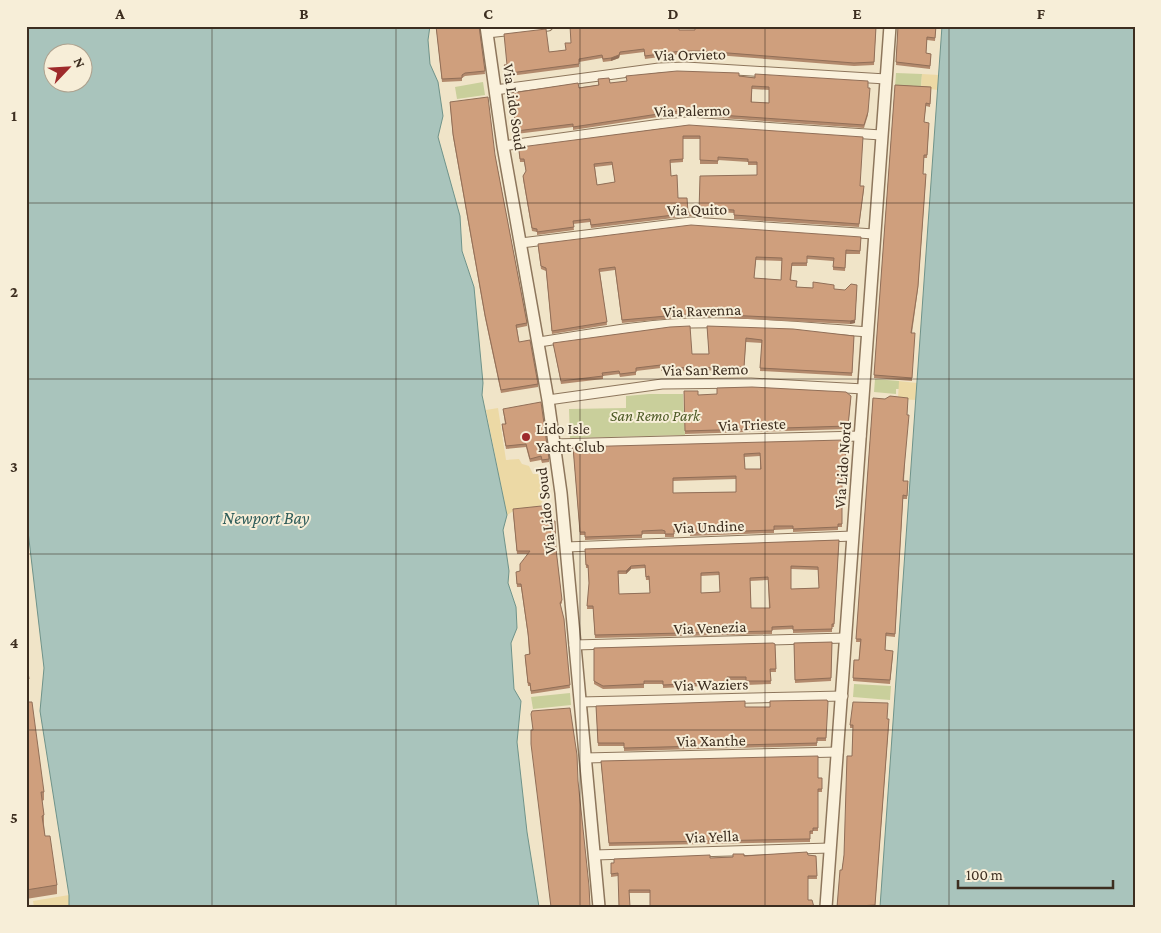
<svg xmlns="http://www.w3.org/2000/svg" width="1161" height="933" font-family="'Crimson Pro',serif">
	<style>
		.green { fill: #c9cf9b }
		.sand { fill: #ecd9a5 }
		.water { fill: #a9c4bc; stroke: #6f938a; fill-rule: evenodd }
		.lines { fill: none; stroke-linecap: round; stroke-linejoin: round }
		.minor-casing { stroke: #8d765c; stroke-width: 11 }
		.tertiary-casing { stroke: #8d765c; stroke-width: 14 }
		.minor { stroke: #faf1dc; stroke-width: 9 }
		.tertiary { stroke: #faf1dc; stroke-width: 11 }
		.wall { fill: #b2896c; fill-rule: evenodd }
		.shaded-wall { fill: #916f58 }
		.building { fill: #cf9f7d; stroke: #916f58; fill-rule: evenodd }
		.grid { fill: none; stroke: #3d2e20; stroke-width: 1; stroke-opacity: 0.55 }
		.poi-dot { fill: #9e2a2b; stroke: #f7eed8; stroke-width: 2 }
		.labels { text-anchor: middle; stroke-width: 4; stroke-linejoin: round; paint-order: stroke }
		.street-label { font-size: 16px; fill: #3d2e20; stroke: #f7eed8 }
		.park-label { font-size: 16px; font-style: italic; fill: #4d5a26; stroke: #f7eed8 }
		.poi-label { font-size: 16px; fill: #3d2e20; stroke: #f7eed8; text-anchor: start }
		.water-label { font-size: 18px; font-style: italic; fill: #2f5d5a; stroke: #f7eed8 }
		.neatline { fill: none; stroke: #3d2e20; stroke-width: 2 }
		.grid-label { font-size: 16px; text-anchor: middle; font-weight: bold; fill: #3d2e20 }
	</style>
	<rect width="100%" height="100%" fill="#f0e4c8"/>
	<path class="green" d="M896,73L922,74L921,88L895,87Z
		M483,82L485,95L457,99L455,87Z
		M875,379L899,381V389H896V394L874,392Z
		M649,394H683L685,435L570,438L569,409L626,408V396Z
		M854,684L891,686L890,700L853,697Z
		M570,693L571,705L533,709L531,697Z"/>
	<path class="sand" d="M922,74L939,75L938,90L921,88Z
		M899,381L917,383L916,400L898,399Z
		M498,408L506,460L519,459L522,464L529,466L533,474H538L544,498L540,506L515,510L507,515L486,410Z
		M69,895V907H34L33,901Z"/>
	<path class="water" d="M26,26H430L428,40L430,64L438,82L443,116L438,137L460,216L462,251L474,287L483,383L482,395L507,515L503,530L509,571L508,583L516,607L517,628L511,643L514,689L521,701L517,742L527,832L539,907H69V895L40,711L44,668L26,514ZM52,52H82V82H52Z
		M942,26H1135V907H880Z"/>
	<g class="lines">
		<defs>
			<path id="minor" d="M487,33L548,26
				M495,90L659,68L686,67L886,79
				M503,146L661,124L688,122L881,135
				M521,243L691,222L874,234
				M538,342C581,336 626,327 670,324C736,320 802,327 868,332
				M548,400L662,384L751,383L864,389
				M554,444L861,436
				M566,547L853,536
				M574,645L846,638
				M580,702L843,696
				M585,758L838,752
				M594,855L830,848"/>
			<path id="tertiary" d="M486,26L503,146L548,400L561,493L599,907
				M826,907L890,26"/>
		</defs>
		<use href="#minor" class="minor-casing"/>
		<use href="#tertiary" class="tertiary-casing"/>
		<use href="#minor" class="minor"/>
		<use href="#tertiary" class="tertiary"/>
	</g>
	<path class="wall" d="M436,26H479L485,74L465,76L462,78V81L442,82L438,45Z
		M898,26H936L935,41L927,40L926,53L931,54L930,69L896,65Z
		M876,27L874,65L854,66L703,54H681L645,59L644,52L620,55L619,58L611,61L603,62L602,58L579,62V67L510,76L504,68V65L549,52L566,50L679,30Z
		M739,76L868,88V115L864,128L691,116V112L573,130V127L516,134L512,96L598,85V79L610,83ZM752,89L769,90V103L752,102Z
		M895,85L931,87L930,107L926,106L924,122L929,126L927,158H924L923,174L926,177L918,289L912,333V381L874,378Z
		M450,105L495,155L527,323V326L517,328L519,342L538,384V387L501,393L485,318L453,137Z
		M689,125L860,186L864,189L859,227L734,219V213L717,212L714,213V217L690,216L591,228L590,222L573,224L574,230L537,235V232L532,231L523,179V176L526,172L524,162H520L519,151ZM683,139H700V164H718V160L748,162V165H757V175L699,212H688L678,198L671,176L670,163L683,162ZM612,165L615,182L597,185L595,167Z
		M861,237L860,254H846L845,271L833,270V261L807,259V266H792L791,280L796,287L834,289L855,323L850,324L707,317V314L688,313L689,317L622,323L615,270L600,272L607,325L552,334L546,271L541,269L538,247ZM756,260L782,261L781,280L754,278Z
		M707,326L854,336L852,376L760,371L762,343L746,342L744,370L661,371V368L636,371V375L620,377L619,374L603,376V379L561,384L553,343L692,354H709Z
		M684,391L698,395L851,396L848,429L685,434Z
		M873,398L907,415L904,481H908L907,499H903L895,637L886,636L885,650L893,654L890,684L853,681L854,660H859L860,642H856Z
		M503,409L549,459V462L542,463L541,460L530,462L526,447L506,449L502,427V424H505Z
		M846,442L844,479H842V527H838V530L793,532V529L774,530V533L690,536V531L674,532V537H665V534H642V538L585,540V535H580L573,447ZM760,456V469H745L744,457ZM736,479V492L673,493V481Z
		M513,512L556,549L562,603L560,605L570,688L531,694L530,686H528L525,658L529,654L528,636L521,587H517L516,576L520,572L527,554H517Z
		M839,540L834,627H832V632L793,633V629L772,630V634L595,638L593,609H587L589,584L588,568H586L585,549ZM645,568L646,580H649L650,593L619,594L618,574H626L631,569ZM791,569L818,570L819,588L791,589ZM719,575L720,592L701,593V576ZM768,580L769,608H751L750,581Z
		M832,642L831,681L795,683L794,643Z
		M775,644L776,672H770L771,684L746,685V680H727L726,685L663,688V684H644V688L603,689L594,684V648Z
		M26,658L29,679V688H26Z
		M827,700L826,741H817V746L624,751V746H598L596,706L745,707H770Z
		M26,702L44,792V800L42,801L44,815V824L45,836L57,885V894L26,899Z
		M887,719L889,722L875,907H837L844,855L852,756L853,728H850V725Z
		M601,764L822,778V792H818V831H813V834H810V842H806L609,846Z
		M808,855L816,856L817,879H808L650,906V893H629L618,876L611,877V863L733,857L744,856Z"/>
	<path class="shaded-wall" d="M620,52L619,58L611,61V58Z
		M857,285L855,323L850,324V321Z
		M631,566V569L626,574V571Z"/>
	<path class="building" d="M436,26H479L485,71L465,73L462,75V78L442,79Z
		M570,26H679V30H695V26L876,27L874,62L854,63L703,51H681L645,56L644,49L620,52L619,55L611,58L603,59L602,55L579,59V64L510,73L504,65H507L504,34L546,29L549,52L566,50L565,43H571Z
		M898,26H936L935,38L927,37L926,53L931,54L930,66L896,62Z
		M677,71L739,73V76L755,78V74L868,81V88H870L868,112L864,125L691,113V109L573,127V124L516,131L512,93L578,83L579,88L599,85L598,79L609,78L610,83L627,81L626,76ZM752,86L769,87V103L751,102Z
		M895,85L931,87L930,104L926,103L924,122L929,123L927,155H924L923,174H926L918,286L911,333H915L912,378L874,375Z
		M488,97L495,155L527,323L516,325L519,342L530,340L538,384L501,390L485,315L453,134L450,102Z
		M689,125L863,137L860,186H864L859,224L734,215V210L717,209L714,210V214L690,213L591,225L590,219L573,221L574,227L537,232V229L532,228L523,176L526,171L524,159H520L519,151L521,147ZM683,136H700V160L718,161V157L748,159V162H757V175L700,176L699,212H688L687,198H678L677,175L671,176L670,160L683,159ZM612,162L615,182L597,185L594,164Z
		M691,225L861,237L860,251L846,250L845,268L833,267L834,258L807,256V263H792L790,280L797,281L796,287L813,288V282L834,285V289L845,290L851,284L857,285L855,320L850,321L707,314V311L688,310L689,314L622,320L615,267L599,269L607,322L552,331L546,268L541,266L538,244ZM756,257L782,258L781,280L754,278Z
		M690,326L692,354H709L707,326L793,329L854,336L852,373L760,368L762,340L746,338L744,367L661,368V365L636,368V372L620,374L619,371L602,373L603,376L561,381L553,343L670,327Z
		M752,387L846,392L851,396L848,426L685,431L684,391H698V395L717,394V388Z
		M890,396L908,398L907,415H909L903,481H908L907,496L903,495L895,634L886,633L885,650L893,651L890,680L853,678L854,660H859L861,639H856L873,398L885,399Z
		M541,402L549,459L542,460L541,456L530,459L526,444L506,446L502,424H506L503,409Z
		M843,440V442H846L844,476H842V524H838V527L793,529V526H774V530L690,533V528L674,529V534H665V531L662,530L642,531V535L585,537V532H580L573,447ZM760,453L761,469H745L744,454ZM736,476V492L673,493V478Z
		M551,505L553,521H555L556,549L562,600L560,603L564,619L570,685L531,691L530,683H528L525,655L530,654L528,633L521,584H517L516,572L520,571V564L530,551H517L513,509Z
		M839,540L834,624H832V629L793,630V626L772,627V631L595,635L593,606H587L589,583L588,565H586L585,549ZM645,565L646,577L649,576L650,593L619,594L618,571H626L631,566ZM791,566L818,567L819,588L791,589ZM719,572L720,592L701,593V573ZM768,577L770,608H751L750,578Z
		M832,642L831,678L795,680L794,643Z
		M773,643L775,644L776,669H770L771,681H746V677H727L726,682L663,685V681H644V684L603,686L594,681V648Z
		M26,658L29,679H26Z
		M827,700L828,702L826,738H817V743L624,748V743H598L596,706L745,701V707H770V701Z
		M26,702H32L44,792H41L44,815L42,816L45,836H50L57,885L26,890Z
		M853,702L888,703L887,719H889L875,905L858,906V907H837L840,870H842L844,855L847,756H852L853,725H850Z
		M570,708L577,755L578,781L589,886L590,907H551L531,744V730H533L531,714L532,711Z
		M818,756V778H822V789H818V828H813V831H810V839H806L609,843L601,761Z
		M807,852L808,855L816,856L817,876H808V900H812L814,907H641L650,906V890H629L630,907H619L618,873L611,874V863H614V859L710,855V858L733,857V854H744V856Z"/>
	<path class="grid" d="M212,26V907M396,26V907M580,26V907M765,26V907M949,26V907M26,203H1135M26,379H1135M26,554H1135M26,730H1135"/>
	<circle class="poi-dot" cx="526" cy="437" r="5"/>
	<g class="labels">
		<g class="street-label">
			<text transform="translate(690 54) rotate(-1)" y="6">Via Orvieto</text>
			<text transform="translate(515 107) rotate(82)" y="6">Via Lido Soud</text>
			<text transform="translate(692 110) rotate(-1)" y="6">Via Palermo</text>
			<text transform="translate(697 209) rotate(-1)" y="6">Via Quito</text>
			<text transform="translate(702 310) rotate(-2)" y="6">Via Ravenna</text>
			<text transform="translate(705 369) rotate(-1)" y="6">Via San Remo</text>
			<text transform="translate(752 424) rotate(-2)" y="6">Via Trieste</text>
			<text transform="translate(842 465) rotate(-86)" y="6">Via Lido Nord</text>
			<text transform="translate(545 511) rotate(-96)" y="6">Via Lido Soud</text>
			<text transform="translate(709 526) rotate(-2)" y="6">Via Undine</text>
			<text transform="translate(710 627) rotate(-2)" y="6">Via Venezia</text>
			<text transform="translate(711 684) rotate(-1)" y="6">Via Waziers</text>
			<text transform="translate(711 740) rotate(-1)" y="6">Via Xanthe</text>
			<text transform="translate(712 836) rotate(-2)" y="6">Via Yella</text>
		</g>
		<g class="park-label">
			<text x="655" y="421">San Remo Park</text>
		</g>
		<g class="poi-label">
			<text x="536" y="434">Lido Isle<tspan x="536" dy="18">Yacht Club</tspan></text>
		</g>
		<g class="water-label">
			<text x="266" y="524">Newport Bay</text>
		</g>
	</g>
	<rect width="1161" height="933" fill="none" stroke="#f7eed8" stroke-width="55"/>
	<g transform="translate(68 68) rotate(65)"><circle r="24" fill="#f7eed8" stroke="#ada18e"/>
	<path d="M0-4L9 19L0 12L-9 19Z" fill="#9e2a2b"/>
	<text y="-8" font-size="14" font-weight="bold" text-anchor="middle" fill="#3d2e20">N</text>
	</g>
	<path d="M958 880v8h155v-8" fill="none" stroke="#3d2e20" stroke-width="2.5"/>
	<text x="966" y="880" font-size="15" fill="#3d2e20" stroke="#f7eed8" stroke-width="4" paint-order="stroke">100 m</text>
	<rect x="28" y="28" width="1106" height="878" class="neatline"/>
	<g class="grid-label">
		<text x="120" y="19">A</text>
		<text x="304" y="19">B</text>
		<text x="488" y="19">C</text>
		<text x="673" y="19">D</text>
		<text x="857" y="19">E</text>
		<text x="1041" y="19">F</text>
		<text x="14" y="121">1</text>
		<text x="14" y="297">2</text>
		<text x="14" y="472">3</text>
		<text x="14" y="648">4</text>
		<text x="14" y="823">5</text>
	</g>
</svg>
